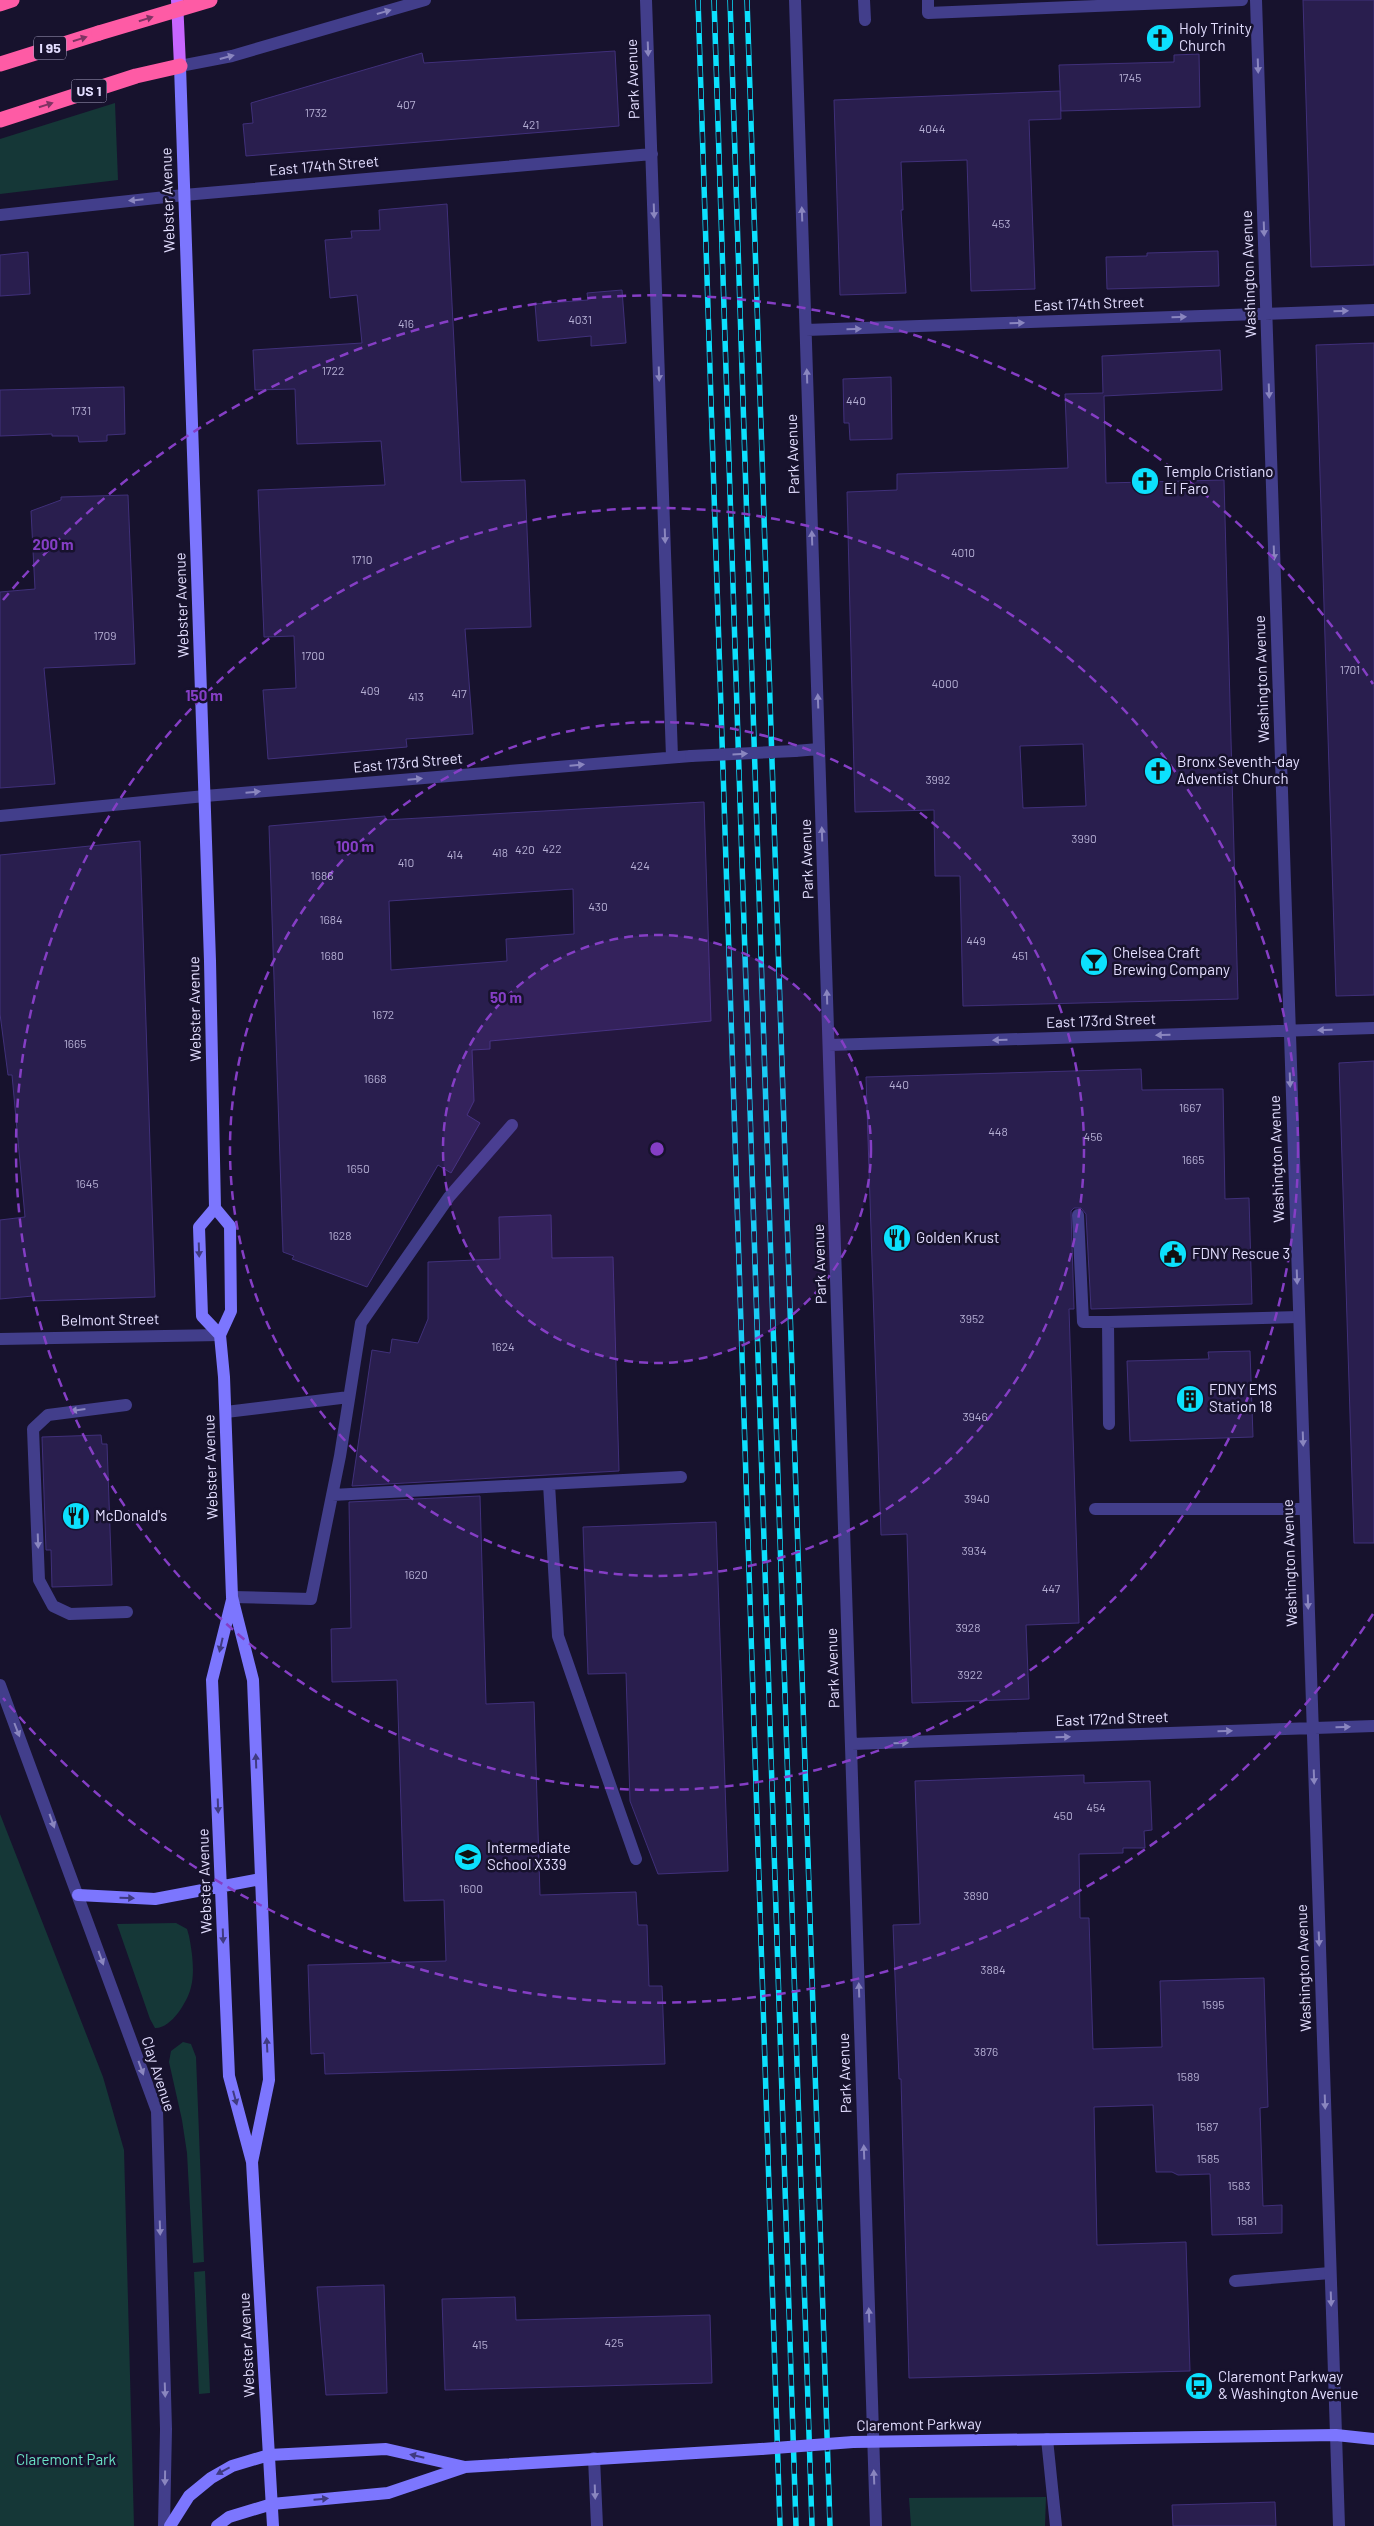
<svg xmlns="http://www.w3.org/2000/svg" width="1374" height="2526" font-family="Barlow,sans-serif">
	<style>
		.green { fill: #153737 }
		.building { fill: #291e4e; stroke: #40307a; fill-rule: evenodd }
		.lines { fill: none; stroke-linecap: round; stroke-linejoin: round }
		.lane { stroke: #423e8b; stroke-width: 12 }
		.street { stroke: #423e8b; stroke-width: 12 }
		.secondary { stroke: #7c76fe; stroke-width: 12 }
		.primary { stroke: #c866fe; stroke-width: 12 }
		.highway { stroke: #fe5ba5; stroke-width: 15 }
		.rail-casing { stroke: #0ce0fd; stroke-width: 5.5 }
		.rail { stroke: #17122d; stroke-width: 4; stroke-dasharray: 11; stroke-linecap: butt }
		.street-bridge { stroke: #423e8b; stroke-width: 12 }
		.secondary-bridge { stroke: #7c76fe; stroke-width: 12 }
		.highway-bridge { stroke: #fe5ba5; stroke-width: 15 }
		.oneway { fill: #8a86bf }
		.oneway2 { fill: #7f3363 }
		.oneway3 { fill: #3f3a81 }
		.ring { fill: none; stroke: #853ec5; stroke-width: 2.5; stroke-dasharray: 9 6 }
		.labels { text-anchor: middle; stroke-width: 5; stroke-linejoin: round; paint-order: stroke }
		.number-label { font-size: 12px; fill: #b4aed3 }
		.shield { fill: #17122d; stroke: #a6a1c0; stroke-width: 1 }
		.shield-label { font-size: 14px; font-weight: bold; fill: #e3deff }
		.poi-label { font-size: 15px; fill: #e3deff; stroke: #17122d; text-anchor: start }
		.street-label { font-size: 15px; fill: #e3deff; stroke: #17122d }
		.park-label { font-size: 15px; fill: #69e1c5; stroke: #17122d }
		.centre { fill: #853ec5; stroke: #17122d; stroke-width: 2.5 }
		.ring-label { font-size: 15px; text-anchor: middle; font-weight: bold; fill: #853ec5; stroke: #17122d; stroke-width: 5; stroke-linejoin: round; paint-order: stroke }
	</style>
	<rect width="100%" height="100%" fill="#17122d"/>
	<path class="green" d="M115,103L118,180L0,194V139Z
		M0,1814L103,2077L124,2150L134,2526H0Z
		M176,1923L187,1929L189,1936C192,1951 195,1972 191,1987C188,2001 171,2029 155,2028L150,2019L117,1924Z
		M183,2042L191,2044L196,2057L204,2262L193,2263L187,2153L182,2120L169,2062L171,2051Z
		M205,2271L210,2393L199,2394L194,2272Z
		M1046,2497L1045,2526H911L909,2498Z"/>
	<path class="building" d="M1303,0H1374V265L1311,267Z
		M615,51L619,126L246,156L243,124L253,123L251,103L422,53L424,63Z
		M1199,54L1200,107L1061,111L1059,65L1174,62V55Z
		M1060,91L1061,119L1029,120L1035,289L971,291L967,160L901,162L903,210H901L906,293L840,295L834,100Z
		M447,204L461,482L525,480L531,627L465,629L473,734L406,739L407,747L268,759L263,690L296,688L294,636L264,637L258,490L385,485L381,441L297,444L295,389L255,390L253,350L362,343L357,295L330,298L325,240L352,238L351,231L380,230L379,210Z
		M1218,251L1219,286L1107,289L1106,257L1147,256V253Z
		M28,252L30,294L0,296V255Z
		M622,290L626,343L591,346V336L538,341L535,304L588,300L587,293Z
		M1374,343V995L1336,996L1316,345Z
		M1220,350L1222,390L1104,396L1106,483L1224,480L1238,999L963,1006L960,876H935L934,810L855,812L847,492L897,490V474L1068,468L1065,394L1103,393L1102,356ZM1083,744L1086,806L1023,808L1020,746Z
		M891,377L892,439L850,440L849,423H844L843,379Z
		M124,387L125,434L107,435V441L79,442L78,436H52V434L0,436V390Z
		M128,495L135,664L44,668L55,784L0,788V592L35,589L31,511L61,500V497Z
		M704,802L711,1021L490,1041V1049L472,1050L474,1101L467,1115L480,1123L451,1173L438,1165L367,1287L292,1259L294,1256L283,1252L269,826L385,816V820ZM573,889L574,934L506,939L507,961L391,970L389,901Z
		M140,841L155,1297L33,1301V1296L0,1299V1220L25,1217L12,1075H8L0,1014V855Z
		M1374,1061V1543H1354L1339,1063Z
		M1141,1069L1142,1090L1223,1089L1225,1199L1249,1198L1252,1304L1091,1309L1086,1214L1081,1208H1074L1071,1211L1074,1309H1069L1079,1623L1026,1625L1029,1699L912,1703L907,1534L881,1535L866,1077Z
		M551,1215L552,1258L613,1257L619,1471L352,1486L372,1350L390,1353L392,1339L418,1343L428,1319V1262L500,1259L499,1217Z
		M1250,1351L1253,1437L1130,1441L1127,1361L1209,1359L1208,1352Z
		M101,1435L102,1444H107L112,1585L52,1587L51,1550H46L42,1437Z
		M480,1496L486,1704L534,1702L540,1895L636,1892L638,1925H647L649,1986H662L665,2064L325,2074L324,2053L311,2054L308,1965L446,1961L444,1900L404,1901L397,1680L332,1682L331,1629L351,1628L349,1502Z
		M716,1522L728,1871L658,1874L630,1801L626,1673L588,1674L583,1527Z
		M1084,1775V1783L1150,1781L1152,1830L1144,1831L1145,1848H1123V1853L1079,1854L1080,1918H1089L1093,2049L1162,2047L1160,1981L1264,1978L1268,2107L1260,2108L1263,2206L1282,2205V2233L1212,2235L1210,2174L1178,2175L1172,2172H1156L1153,2105L1094,2107L1097,2245L1186,2242L1190,2371L909,2378L901,2079H899L893,1925L920,1924L915,1781Z
		M384,2285L387,2393L326,2395L317,2287Z
		M515,2297L516,2320L710,2315L712,2383L445,2390L442,2299Z
		M1275,2502L1276,2526H1173L1172,2505Z"/>
	<g class="lines">
		<path class="lane" d="M864,0L865,20
			M928,0V13L1242,0
			M1078,1215L1083,1322H1108
			M126,1405L48,1415L33,1429L39,1580L53,1606L70,1614L127,1612
			M226,1412L349,1397
			M1109,1424L1108,1322L1299,1317
			M549,1484L558,1636L636,1859
			M332,1495L681,1477
			M1095,1509H1305
			M232,1597L311,1599L340,1456L361,1323L449,1197L512,1125
			M1235,2281L1330,2273
			M1047,2439L1056,2526"/>
		<path class="street" d="M646,0L672,757
			M795,0L876,2526
			M1256,0L1339,2526
			M180,66L232,56L425,0
			M0,215L184,195L652,154
			M806,330L1374,310
			M795,751L819,749
			M0,816L205,796L691,756
			M829,1045L1374,1028
			M0,1339L220,1335
			M0,1685L157,2111L166,2429L164,2526
			M852,1744L1374,1726
			M594,2458L597,2526"/>
		<path class="secondary" d="M180,66L210,961L215,1208L230,1226L231,1311L220,1335L224,1377L232,1597L253,1680L260,1852L269,2080L252,2162
			M215,1208L199,1227L202,1316L220,1335
			M232,1600L212,1680L229,2076L252,2162L273,2526
			M78,1895L155,1899L261,1879
			M853,2442L1336,2435L1374,2439
			M170,2526L189,2496L211,2478L232,2466L269,2455L386,2449L465,2467
			M217,2526L229,2517L272,2504L388,2493L465,2467L761,2449"/>
		<path class="primary" d="M177,0L180,66"/>
		<path class="highway" d="M0,4L12,0
			M0,64L99,33
			M0,120L136,76L180,66"/>
		<defs>
			<path id="rail" d="M698,0L780,2526
				M714,0L796,2526
				M730,0L812,2526
				M747,0L830,2526"/>
		</defs>
		<use href="#rail" class="rail-casing"/>
		<use href="#rail" class="rail"/>
		<path class="street-bridge" d="M691,756L795,751"/>
		<path class="secondary-bridge" d="M761,2449L853,2442"/>
		<path class="highway-bridge" d="M99,33L210,0"/>
	</g>
	<defs><path id="oneway-solid" d="M-6-.8H1V-3.2L6.5 0L1 3.2V.8H-6Z" transform="scale(1.25)"/></defs>
	<g class="oneway">
		<use href="#oneway-solid" transform="translate(384 12) rotate(-16)"/>
		<use href="#oneway-solid" transform="translate(648 49) rotate(88)"/>
		<use href="#oneway-solid" transform="translate(227 57) rotate(-15)"/>
		<use href="#oneway-solid" transform="translate(1258 66) rotate(88)"/>
		<use href="#oneway-solid" transform="translate(136 200) rotate(174)"/>
		<use href="#oneway-solid" transform="translate(654 211) rotate(88)"/>
		<use href="#oneway-solid" transform="translate(802 214) rotate(-92)"/>
		<use href="#oneway-solid" transform="translate(1264 229) rotate(88)"/>
		<use href="#oneway-solid" transform="translate(1341 311) rotate(-2)"/>
		<use href="#oneway-solid" transform="translate(1179 317) rotate(-2)"/>
		<use href="#oneway-solid" transform="translate(1017 323) rotate(-2)"/>
		<use href="#oneway-solid" transform="translate(854 329) rotate(-2)"/>
		<use href="#oneway-solid" transform="translate(659 374) rotate(88)"/>
		<use href="#oneway-solid" transform="translate(807 376) rotate(-92)"/>
		<use href="#oneway-solid" transform="translate(1269 391) rotate(88)"/>
		<use href="#oneway-solid" transform="translate(665 536) rotate(88)"/>
		<use href="#oneway-solid" transform="translate(812 538) rotate(-92)"/>
		<use href="#oneway-solid" transform="translate(1274 553) rotate(88)"/>
		<use href="#oneway-solid" transform="translate(818 701) rotate(-92)"/>
		<use href="#oneway-solid" transform="translate(740 754) rotate(-3)"/>
		<use href="#oneway-solid" transform="translate(577 765) rotate(-5)"/>
		<use href="#oneway-solid" transform="translate(415 779) rotate(-5)"/>
		<use href="#oneway-solid" transform="translate(253 792) rotate(-5)"/>
		<use href="#oneway-solid" transform="translate(822 834) rotate(-92)"/>
		<use href="#oneway-solid" transform="translate(827 997) rotate(-92)"/>
		<use href="#oneway-solid" transform="translate(1325 1030) rotate(178)"/>
		<use href="#oneway-solid" transform="translate(1163 1035) rotate(178)"/>
		<use href="#oneway-solid" transform="translate(1000 1040) rotate(178)"/>
		<use href="#oneway-solid" transform="translate(1290 1080) rotate(88)"/>
		<use href="#oneway-solid" transform="translate(1297 1277) rotate(88)"/>
		<use href="#oneway-solid" transform="translate(78 1410) rotate(173)"/>
		<use href="#oneway-solid" transform="translate(1303 1439) rotate(88)"/>
		<use href="#oneway-solid" transform="translate(38 1541) rotate(88)"/>
		<use href="#oneway-solid" transform="translate(1308 1602) rotate(88)"/>
		<use href="#oneway-solid" transform="translate(1343 1727) rotate(-2)"/>
		<use href="#oneway-solid" transform="translate(17 1730) rotate(69)"/>
		<use href="#oneway-solid" transform="translate(1225 1731) rotate(-2)"/>
		<use href="#oneway-solid" transform="translate(1063 1737) rotate(-2)"/>
		<use href="#oneway-solid" transform="translate(901 1743) rotate(-2)"/>
		<use href="#oneway-solid" transform="translate(1314 1777) rotate(88)"/>
		<use href="#oneway-solid" transform="translate(52 1821) rotate(70)"/>
		<use href="#oneway-solid" transform="translate(1319 1939) rotate(88)"/>
		<use href="#oneway-solid" transform="translate(101 1958) rotate(70)"/>
		<use href="#oneway-solid" transform="translate(859 1990) rotate(-92)"/>
		<use href="#oneway-solid" transform="translate(141 2068) rotate(70)"/>
		<use href="#oneway-solid" transform="translate(1325 2102) rotate(88)"/>
		<use href="#oneway-solid" transform="translate(864 2152) rotate(-92)"/>
		<use href="#oneway-solid" transform="translate(160 2228) rotate(88)"/>
		<use href="#oneway-solid" transform="translate(1331 2299) rotate(88)"/>
		<use href="#oneway-solid" transform="translate(869 2315) rotate(-92)"/>
		<use href="#oneway-solid" transform="translate(165 2390) rotate(88)"/>
		<use href="#oneway-solid" transform="translate(874 2477) rotate(-92)"/>
		<use href="#oneway-solid" transform="translate(165 2478) rotate(91)"/>
		<use href="#oneway-solid" transform="translate(595 2492) rotate(88)"/>
	</g>
	<g class="oneway2">
		<use href="#oneway-solid" transform="translate(146 19) rotate(-17)"/>
		<use href="#oneway-solid" transform="translate(80 39) rotate(-17)"/>
		<use href="#oneway-solid" transform="translate(46 105) rotate(-18)"/>
	</g>
	<g class="oneway3">
		<use href="#oneway-solid" transform="translate(199 1250) rotate(88)"/>
		<use href="#oneway-solid" transform="translate(221 1645) rotate(103)"/>
		<use href="#oneway-solid" transform="translate(256 1761) rotate(-92)"/>
		<use href="#oneway-solid" transform="translate(218 1806) rotate(88)"/>
		<use href="#oneway-solid" transform="translate(127 1898) rotate(2)"/>
		<use href="#oneway-solid" transform="translate(223 1936) rotate(88)"/>
		<use href="#oneway-solid" transform="translate(267 2045) rotate(-93)"/>
		<use href="#oneway-solid" transform="translate(235 2098) rotate(75)"/>
		<use href="#oneway-solid" transform="translate(417 2456) rotate(-167)"/>
		<use href="#oneway-solid" transform="translate(223 2471) rotate(152)"/>
		<use href="#oneway-solid" transform="translate(321 2499) rotate(-5)"/>
	</g>
	<circle cx="657" cy="1149" r="214" fill="#853ec5" fill-opacity=".12"/>
	<g class="ring">
		<circle cx="657" cy="1149" r="214"/>
		<circle cx="657" cy="1149" r="427"/>
		<circle cx="657" cy="1149" r="641"/>
		<path d="M1373 1614A854 854 0 0 1 3 1698M3 600A854 854 0 0 1 1373 684"/>
	</g>
	<defs>
		<symbol id="church-disc" viewBox="-11 -11 22 22"><circle r="9.5" fill="#0ce0fd" stroke="#17122d"/><path d="M-1.2-6h2.4v3.5h3.3v2.4h-3.3V6h-2.4V-.1h-3.3v-2.4h3.3Z" fill="#111"/></symbol>
		<symbol id="bar-disc" viewBox="-11 -11 22 22"><circle r="9.5" fill="#0ce0fd" stroke="#17122d"/><path d="M-6-5H6L.8 .8V4.5H3.5V6h-7V4.5H-.8V.8Z" fill="#111"/></symbol>
		<symbol id="restaurant-disc" viewBox="-11 -11 22 22"><circle r="9.5" fill="#0ce0fd" stroke="#17122d"/><path d="M-5-6h1v4h1v-4h1v4h1v-4h1v5L-1.5 .5V6h-2V.5L-5-1ZM5-6V6H3V1.5H1.5Q1.5-4 5-6Z" fill="#111"/></symbol>
		<symbol id="civic-disc" viewBox="-11 -11 22 22"><circle r="9.5" fill="#0ce0fd" stroke="#17122d"/><path d="M-.6-6.5H3V-4.5H.6V-3L4-1V1h2V6H-6V1h2V-1L-.6-3ZM-1.2 2.5V6h2.4V2.5Z" fill="#111"/></symbol>
		<symbol id="building-disc" viewBox="-11 -11 22 22"><circle r="9.5" fill="#0ce0fd" stroke="#17122d"/><path d="M-4-6H4V6H1V3H-1V6H-4ZM-2.5-4.3h1.7v1.8h-1.7ZM.8-4.3h1.7v1.8H.8ZM-2.5-1h1.7V.8h-1.7ZM.8-1h1.7V.8H.8Z" fill="#111"/></symbol>
		<symbol id="school-disc" viewBox="-11 -11 22 22"><circle r="9.5" fill="#0ce0fd" stroke="#17122d"/><path d="M0-5L7-2L0 1L-7-2ZM-4 1L0 2.5L4 1V4Q0 6-4 4Z" fill="#111"/></symbol>
		<symbol id="bus-disc" viewBox="-11 -11 22 22"><circle r="9.5" fill="#0ce0fd" stroke="#17122d"/><path d="M-5-6H5V4H4V6H2V4H-2V6H-4V4H-5ZM-3.5-4V0h7V-4ZM-3.5 1.2v1.5H-2V1.2ZM2 1.2v1.5H3.5V1.2Z" fill="#111"/></symbol>
	</defs>
	<g fill-rule="evenodd">
		<use href="#church-disc" x="1144" y="22" width="32" height="32"/>
		<use href="#church-disc" x="1129" y="465" width="32" height="32"/>
		<use href="#church-disc" x="1142" y="755" width="32" height="32"/>
		<use href="#bar-disc" x="1078" y="946" width="32" height="32"/>
		<use href="#restaurant-disc" x="881" y="1222" width="32" height="32"/>
		<use href="#civic-disc" x="1157" y="1238" width="32" height="32"/>
		<use href="#building-disc" x="1174" y="1383" width="32" height="32"/>
		<use href="#restaurant-disc" x="60" y="1500" width="32" height="32"/>
		<use href="#school-disc" x="452" y="1841" width="32" height="32"/>
		<use href="#bus-disc" x="1183" y="2370" width="32" height="32"/>
	</g>
	<g class="labels">
		<g class="number-label">
			<text x="1130" y="82">1745</text>
			<text x="406" y="109">407</text>
			<text x="316" y="117">1732</text>
			<text x="531" y="129">421</text>
			<text x="932" y="133">4044</text>
			<text x="1001" y="228">453</text>
			<text x="580" y="324">4031</text>
			<text x="406" y="328">416</text>
			<text x="333" y="375">1722</text>
			<text x="856" y="405">440</text>
			<text x="81" y="415">1731</text>
			<text x="963" y="557">4010</text>
			<text x="362" y="564">1710</text>
			<text x="105" y="640">1709</text>
			<text x="313" y="660">1700</text>
			<text x="1350" y="674">1701</text>
			<text x="945" y="688">4000</text>
			<text x="370" y="695">409</text>
			<text x="459" y="698">417</text>
			<text x="416" y="701">413</text>
			<text x="938" y="784">3992</text>
			<text x="1084" y="843">3990</text>
			<text x="552" y="853">422</text>
			<text x="525" y="854">420</text>
			<text x="500" y="857">418</text>
			<text x="455" y="859">414</text>
			<text x="406" y="867">410</text>
			<text x="640" y="870">424</text>
			<text x="322" y="880">1686</text>
			<text x="598" y="911">430</text>
			<text x="331" y="924">1684</text>
			<text x="976" y="945">449</text>
			<text x="332" y="960">1680</text>
			<text x="1020" y="960">451</text>
			<text x="383" y="1019">1672</text>
			<text x="75" y="1048">1665</text>
			<text x="375" y="1083">1668</text>
			<text x="899" y="1089">440</text>
			<text x="1190" y="1112">1667</text>
			<text x="998" y="1136">448</text>
			<text x="1093" y="1141">456</text>
			<text x="1193" y="1164">1665</text>
			<text x="358" y="1173">1650</text>
			<text x="87" y="1188">1645</text>
			<text x="340" y="1240">1628</text>
			<text x="972" y="1323">3952</text>
			<text x="503" y="1351">1624</text>
			<text x="975" y="1421">3946</text>
			<text x="977" y="1503">3940</text>
			<text x="974" y="1555">3934</text>
			<text x="416" y="1579">1620</text>
			<text x="1051" y="1593">447</text>
			<text x="968" y="1632">3928</text>
			<text x="970" y="1679">3922</text>
			<text x="1096" y="1812">454</text>
			<text x="1063" y="1820">450</text>
			<text x="471" y="1893">1600</text>
			<text x="976" y="1900">3890</text>
			<text x="993" y="1974">3884</text>
			<text x="1213" y="2009">1595</text>
			<text x="986" y="2056">3876</text>
			<text x="1188" y="2081">1589</text>
			<text x="1207" y="2131">1587</text>
			<text x="1208" y="2163">1585</text>
			<text x="1239" y="2190">1583</text>
			<text x="1247" y="2225">1581</text>
			<text x="614" y="2347">425</text>
			<text x="480" y="2349">415</text>
		</g>
		<g class="shield">
			<rect x="34" y="36.5" width="32" height="23" rx="4"/>
			<rect x="71.5" y="79.5" width="35" height="23" rx="4"/>
		</g>
		<g class="shield-label">
			<text x="50" y="53">I 95</text>
			<text x="89" y="96">US 1</text>
		</g>
		<g class="poi-label">
			<text x="1179" y="34">Holy Trinity<tspan x="1179" dy="17">Church</tspan></text>
			<text x="1164" y="477">Templo Cristiano<tspan x="1164" dy="17">El Faro</tspan></text>
			<text x="1177" y="767">Bronx Seventh-day<tspan x="1177" dy="17">Adventist Church</tspan></text>
			<text x="1113" y="958">Chelsea Craft<tspan x="1113" dy="17">Brewing Company</tspan></text>
			<text x="916" y="1243">Golden Krust</text>
			<text x="1192" y="1259">FDNY Rescue 3</text>
			<text x="1209" y="1395">FDNY EMS<tspan x="1209" dy="17">Station 18</tspan></text>
			<text x="95" y="1521">McDonald's</text>
			<text x="487" y="1853">Intermediate<tspan x="487" dy="17">School X339</tspan></text>
			<text x="1218" y="2382">Claremont Parkway<tspan x="1218" dy="17">&amp; Washington Avenue</tspan></text>
		</g>
		<g class="street-label">
			<text transform="translate(633 79) rotate(-92)" y="5">Park Avenue</text>
			<text transform="translate(324 166) rotate(-5)" y="5">East 174th Street</text>
			<text transform="translate(168 200) rotate(-92)" y="5">Webster Avenue</text>
			<text transform="translate(1249 274) rotate(-92)" y="5">Washington Avenue</text>
			<text transform="translate(1089 304) rotate(-2)" y="5">East 174th Street</text>
			<text transform="translate(793 454) rotate(-92)" y="5">Park Avenue</text>
			<text transform="translate(182 605) rotate(-92)" y="5">Webster Avenue</text>
			<text transform="translate(1262 679) rotate(-92)" y="5">Washington Avenue</text>
			<text transform="translate(408 763) rotate(-5)" y="5">East 173rd Street</text>
			<text transform="translate(807 859) rotate(-92)" y="5">Park Avenue</text>
			<text transform="translate(195 1009) rotate(-91)" y="5">Webster Avenue</text>
			<text transform="translate(1101 1021) rotate(-2)" y="5">East 173rd Street</text>
			<text transform="translate(1277 1159) rotate(-92)" y="5">Washington Avenue</text>
			<text transform="translate(820 1264) rotate(-92)" y="5">Park Avenue</text>
			<text transform="translate(110 1320) rotate(-1)" y="5">Belmont Street</text>
			<text transform="translate(211 1467) rotate(-92)" y="5">Webster Avenue</text>
			<text transform="translate(1290 1563) rotate(-92)" y="5">Washington Avenue</text>
			<text transform="translate(833 1668) rotate(-92)" y="5">Park Avenue</text>
			<text transform="translate(1112 1719) rotate(-2)" y="5">East 172nd Street</text>
			<text transform="translate(205 1881) rotate(-92)" y="5">Webster Avenue</text>
			<text transform="translate(1304 1968) rotate(-92)" y="5">Washington Avenue</text>
			<text transform="translate(845 2073) rotate(-92)" y="5">Park Avenue</text>
			<text transform="translate(158 2074) rotate(72)" y="5">Clay Avenue</text>
			<text transform="translate(247 2345) rotate(-93)" y="5">Webster Avenue</text>
			<text transform="translate(919 2425) rotate(-1)" y="5">Claremont Parkway</text>
		</g>
		<g class="park-label">
			<text x="66" y="2465">Claremont Park</text>
		</g>
	</g>
	<circle cx="657" cy="1149" r="8" class="centre"/>
	<g class="ring-label">
		<text x="53" y="550">200 m</text>
		<text x="204" y="701">150 m</text>
		<text x="355" y="852">100 m</text>
		<text x="506" y="1003">50 m</text>
	</g>
</svg>
